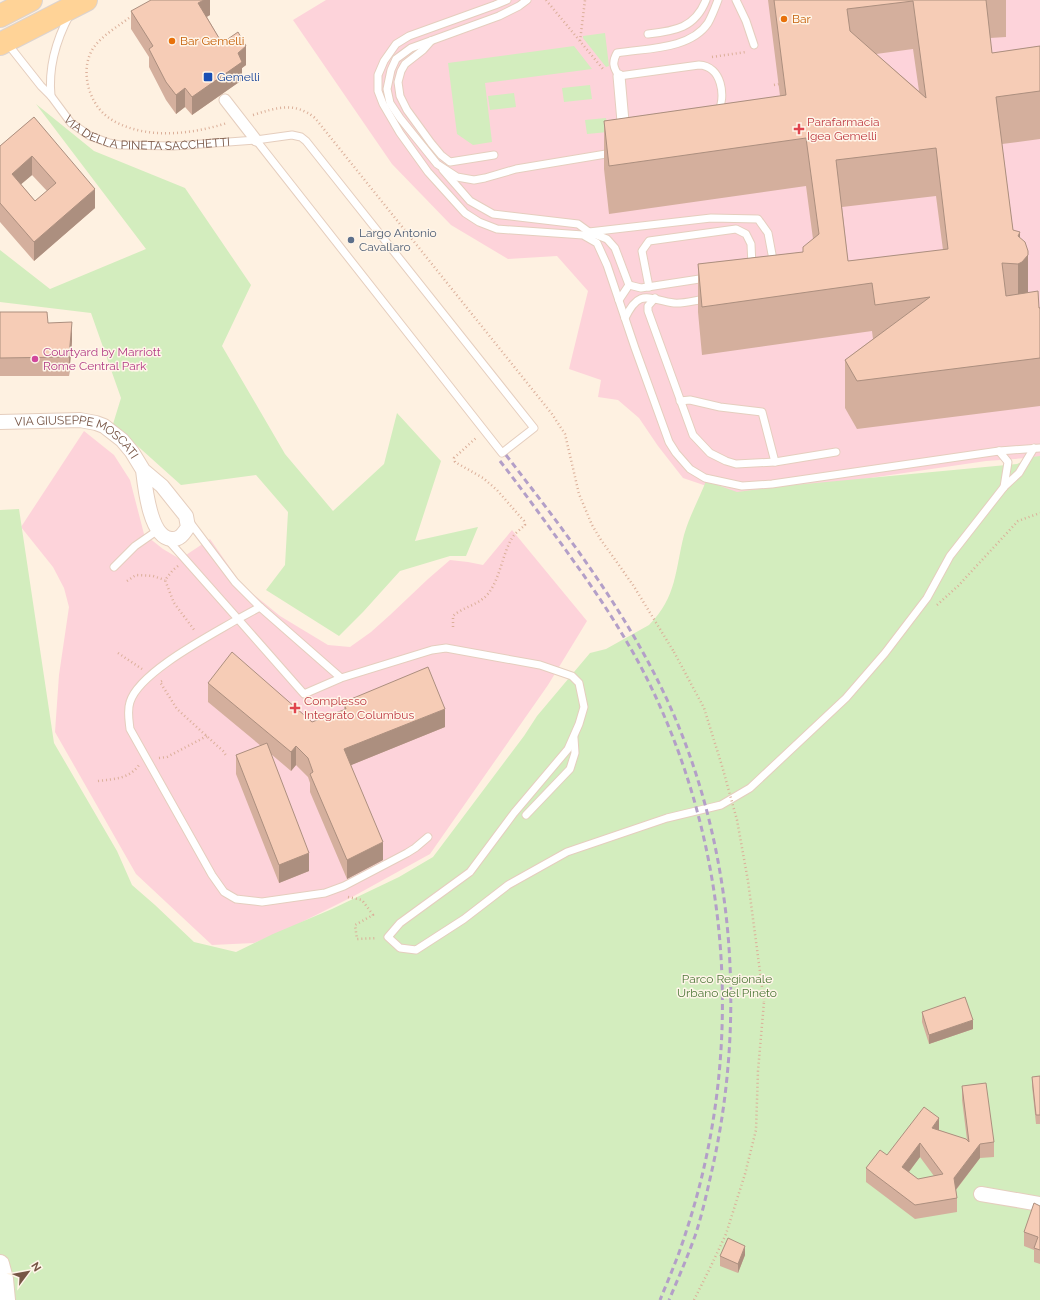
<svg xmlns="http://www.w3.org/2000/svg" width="1040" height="1300" font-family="Raleway,sans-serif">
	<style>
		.medical { fill: #fdd3da }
		.green { fill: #d3edbe }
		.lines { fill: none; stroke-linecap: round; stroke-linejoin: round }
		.service-casing { stroke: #e5cebe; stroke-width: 9 }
		.pedestrian-casing { stroke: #e5cebe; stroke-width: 13 }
		.minor-casing { stroke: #e5cebe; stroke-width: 16 }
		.tertiary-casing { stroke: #e5cebe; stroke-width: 20 }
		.primary-casing { stroke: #dcd3cf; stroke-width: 24 }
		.path { stroke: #dbaf99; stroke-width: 2.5; stroke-dasharray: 1 3; stroke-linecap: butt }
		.service { stroke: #fff; stroke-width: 7 }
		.pedestrian { stroke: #fff; stroke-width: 11 }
		.minor { stroke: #fff; stroke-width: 14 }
		.tertiary { stroke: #fff; stroke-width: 18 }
		.primary { stroke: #ffd397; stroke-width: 22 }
		.rail { stroke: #b39fc8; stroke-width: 3; stroke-dasharray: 6 4; stroke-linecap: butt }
		.path-bridge { stroke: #dbaf99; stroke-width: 2.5; stroke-dasharray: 1 3; stroke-linecap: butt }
		.wall { fill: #d4af9d; fill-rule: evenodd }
		.shaded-wall { fill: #ac8f7f }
		.building { fill: #f6ccb6; stroke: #ac8f7f; fill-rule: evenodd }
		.food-dot { fill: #e8710a; stroke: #fff5e9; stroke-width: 1.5 }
		.transit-dot { fill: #1a4fb4; stroke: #fff5e9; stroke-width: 1.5 }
		.health-dot { fill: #e0444e; stroke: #fff5e9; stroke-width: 1.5 }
		.service-dot { fill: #5c6f8a; stroke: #fff5e9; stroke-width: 1.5 }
		.hotel-dot { fill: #d1479c; stroke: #fff5e9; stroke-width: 1.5 }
		.labels { text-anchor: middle; stroke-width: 3; stroke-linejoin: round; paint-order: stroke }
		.food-label { font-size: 12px; fill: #c56008; stroke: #fff5e9; text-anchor: start }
		.transit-label { font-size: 12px; fill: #164399; stroke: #fff5e9; text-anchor: start }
		.health-label { font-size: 12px; fill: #be3a42; stroke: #fff5e9; text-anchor: start }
		.street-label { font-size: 12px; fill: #775545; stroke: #fff5e9 }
		.service-label { font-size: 12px; fill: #4e5e75; stroke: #fff5e9; text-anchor: start }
		.hotel-label { font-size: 12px; fill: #b23c85; stroke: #fff5e9; text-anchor: start }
		.park-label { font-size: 12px; fill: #4f793a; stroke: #fff5e9 }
	</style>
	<rect width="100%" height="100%" fill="#fef1e1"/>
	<path class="medical" d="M326,0H1040V457L986,461L822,485L727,493L683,478L658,446L639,418L618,400L598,397L601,380L569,369L588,291L557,256L508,259L451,225L392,164L293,20Z
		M84,431L114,455L130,480L144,534L163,549L180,559L210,539L242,585L280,616L328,645L350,647L371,632L390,615L428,579L450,560L468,562L483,565L512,530L587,621L548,685L430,854L354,896L288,929L254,943L212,945L136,874L55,732L59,675L69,607L64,588L53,567L21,527Z"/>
	<path class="green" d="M605,33L609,66L606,67L583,38V36Z
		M574,46L592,69L485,83L492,142L473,145L457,134L448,63Z
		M590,85L592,99L564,102L562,88Z
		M514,93L516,107L490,110L488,96Z
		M36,104L94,151L185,188L251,285L222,346L285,454L333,511L384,464L397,413L441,461L415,541L478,527L466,556H450L400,571L363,612L339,636L266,590L285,565L288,512L256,475L181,485L113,424L121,398L91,313L0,302V250L50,289L146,249Z
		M606,118L608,132L587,134L585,120Z
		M1040,456V1300H0V510L19,509L54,743L117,851L132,885L155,905L194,942L236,952L273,934L332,909L399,877L433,857L524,736L537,716L590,653L606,649L649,625C677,597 675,570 684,535C689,517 699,499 706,481L737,492L784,486L1017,464L1032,457Z"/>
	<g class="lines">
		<defs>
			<g id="service">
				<path d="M507,0L495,5L409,36L396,44L384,61L378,75V91L383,104L400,133L428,172L465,213L479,222L497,229L583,235L597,243L607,265L635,348L669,442L676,453L690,469L705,478L742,486L772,484L999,451L1040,448"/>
				<path d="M527,0L519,6L499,16L411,48L396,59L391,70L387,89L390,103L400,118L437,164L457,177L474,180L485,178L516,169L612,153"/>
				<path d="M718,0C715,8 712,16 708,23C690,50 645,48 617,53C612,62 613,67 619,76L699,65C722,66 726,96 718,113"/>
				<path d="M736,0L746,21L754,45"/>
				<path d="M648,34C675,31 695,28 706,0"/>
				<path d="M431,41L423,50L405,64L401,71L398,82L400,96L407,110L431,143L441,155L450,162L494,155"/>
				<path id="s1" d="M7,43L41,86L51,96L71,123L90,136L109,143L120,145L174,146L256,140L292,135L301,137L306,141L534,428L502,453L256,140"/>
				<path d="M51,96C48,66 56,40 70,14"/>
				<path d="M443,170L470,201L493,214L578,224L589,232L592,236"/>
				<path d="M589,232L711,218L758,219L768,233L774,265"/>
				<path d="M589,232L607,239L615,248L629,285L619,300"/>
				<path d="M629,285L641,288L706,278"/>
				<path d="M649,287L642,251L649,241L736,229L746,234L751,244L752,266"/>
				<path d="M655,298L648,306V311L693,435L710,453L726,461L736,464L775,462L836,452"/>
				<path d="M625,318C640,287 649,300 674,303C684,304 696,300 706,299"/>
				<path d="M680,401L690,400L720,407L762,412L775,462"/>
				<path d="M999,451L1008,462L1004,487"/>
				<path d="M189,521L235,582L260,607"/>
				<path d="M168,540L238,619C211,635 139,672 130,702C127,711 129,720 130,729L212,875L224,892L236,899L262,902L325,893L344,886L407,853L415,848L428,837"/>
				<path d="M114,567L135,546L158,530"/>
				<path d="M341,678L260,607L238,619L304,694L341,678L432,650L446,648L540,665L572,676L579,683L584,707L579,724L568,749L514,813L470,872L400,923L388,937L400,948L416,950L464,919L508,885L567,852L667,818L721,805L750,788L846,698L885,653L927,598L950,556L1004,487L1019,473L1034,448"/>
				<path d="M526,815L570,769L575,753L574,738"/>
			</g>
			<path id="pedestrian" d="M619,76L624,133
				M225,100L256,140"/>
			<g id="minor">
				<path id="s2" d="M0,422L80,420L96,423L104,426L122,440L132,452L143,470L162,486L186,516L188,527C184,533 180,540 171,539C150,537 145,487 143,470"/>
				<path d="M981,1194L1040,1204"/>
			</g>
			<path id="tertiary" d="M0,1264L4,1279L6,1300"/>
			<path id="primary" d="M0,16L31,0
				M0,44L86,0"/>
		</defs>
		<use href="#service" class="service-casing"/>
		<use href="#pedestrian" class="pedestrian-casing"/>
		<use href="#minor" class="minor-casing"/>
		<use href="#tertiary" class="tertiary-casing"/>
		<use href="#primary" class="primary-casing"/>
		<path class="path" d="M546,0L603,69
			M129,18C117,27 103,35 94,47C80,67 87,98 104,114C113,122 125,127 137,130C166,137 199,132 227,123
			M580,41L585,0
			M712,57L746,52
			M774,85L779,84
			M253,115C276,108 294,101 315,118L552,414L565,434L579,494L592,525L601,540L633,585L674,652
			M178,566L173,570L165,580L174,603L195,631
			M127,581L136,575L153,576L165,580
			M937,605L958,586L1018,521L1040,513
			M453,627V616C463,607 478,605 487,595C500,580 502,555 512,538C515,533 521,529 525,525L524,521L497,490L483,478L455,462L454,458L476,438
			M118,653L142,669
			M162,681L160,682L177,709L223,751L227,757
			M159,758L167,757L207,736
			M98,781C114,779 129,779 139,765
			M348,897L362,900L373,915L355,925L357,939L377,938
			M694,1300L711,1266L726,1234L745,1174L756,1130L758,1071L764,1002"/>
		<use href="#service" class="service"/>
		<use href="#pedestrian" class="pedestrian"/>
		<use href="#minor" class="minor"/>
		<use href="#tertiary" class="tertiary"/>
		<use href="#primary" class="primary"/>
		<path class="rail" d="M506,455C563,529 620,603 661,687C733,834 748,1011 712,1170C707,1192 702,1215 695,1236C687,1258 678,1279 669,1300
			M500,461C524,492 547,524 570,556C596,592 620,628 641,667C731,839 747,1047 686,1232C679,1255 669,1278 660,1300"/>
		<path class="path-bridge" d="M674,652L704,708L722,766L737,820L748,881L764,1002"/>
	</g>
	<path class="wall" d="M204,0H210V15L207,17L222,43L246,65L242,68V80L192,115L185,107L176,114L166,100L149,67V57L131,29V11Z
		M768,0H1006V37L990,38L992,53L1040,46V139L1002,144L1013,230L1020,238L1028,292L1040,308V406L857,429L845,408V360L873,339L872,331L702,355L698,312V264L803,252L813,239L806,186L609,214L604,169V121L780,96ZM913,49L919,91L876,54ZM936,196L943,250L848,261L842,207Z
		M34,117L95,208L34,261L0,222V146ZM32,175L47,191L35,201L21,184Z
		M0,312L48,323L72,341L69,376H0Z
		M208,683L312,722L344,710V702L445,727L351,765L383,860L347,879L310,792V783L308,777L296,765L291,771L271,754L309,871L279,883L236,774V755L261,746L208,702Z
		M922,1012L973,1029L929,1044L922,1022Z
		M1040,1076V1124H1036L1032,1086V1077Z
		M962,1086L994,1142V1157L980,1158L956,1190L957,1198V1212L915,1219L866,1182V1168L887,1155L939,1130L967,1140L962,1100ZM920,1157L934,1176L918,1179L909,1172Z
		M1040,1206V1275V1264L1034,1262V1250L1024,1246V1232Z
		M745,1255L738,1273L720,1266V1256Z"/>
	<path class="shaded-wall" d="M204,0H210V15L198,21V3Z
		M246,46V65L242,68V80L192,115V97L238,53Z
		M185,88V107L176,114V95Z
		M32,156V175L12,192V174Z
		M95,189V208L34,261V242Z
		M1020,232V263L1028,251V299L1018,312V236Z
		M72,322V341L69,376V357Z
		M445,709V727L344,768V749Z
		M296,746V765L291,771V752Z
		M383,842V860L347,879V860Z
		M309,853V871L279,883V865Z
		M973,1020V1029L929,1044V1035Z
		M939,1118V1132L932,1128Z
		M920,1143V1157L902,1181V1167Z
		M980,1144V1158L954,1192V1178Z
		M745,1246V1255L738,1273V1264Z"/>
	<path class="building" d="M151,0H204L198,3L222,43L238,32L246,46L238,53L242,62L192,97L185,88L176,95L166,82L149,49L153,46L131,11Z
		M774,0H986L992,53L1040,46V91L996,97L1013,230L1020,232L1018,236L1025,242L1028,251V255L1022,262L1018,264L1002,263L1006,296L1038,291L1039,308H1040V358L857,381L845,360L930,297L875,305L872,283L702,307L698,264L803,252V247L819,234L806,138L609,166L604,121L786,95ZM913,1L926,98L850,31L847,9ZM936,148L948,249L848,261L836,160Z
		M34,117L95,189L34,242L0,203V146ZM32,156L56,183L35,201L12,174Z
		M0,312H47L48,323L72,322L69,357L0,358Z
		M232,652L312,722L346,709L344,702L428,667L445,709L344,749L383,842L347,860L310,774L313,772L308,758L296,746L291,752L208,683Z
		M267,743L309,853L279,865L236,755Z
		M965,997L973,1020L929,1035L922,1012Z
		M1040,1076V1115H1036L1032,1077Z
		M986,1083L994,1142L980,1144L954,1178L957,1198L915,1205L866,1168L880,1150L887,1155L924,1107L939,1118L932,1128L966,1139L969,1142L962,1086ZM920,1143L943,1174L918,1179L902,1167Z
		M1034,1203L1040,1206V1250L1034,1248L1038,1237L1024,1232Z
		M728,1238L745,1246L738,1264L720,1256Z"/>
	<g class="food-dot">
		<circle cx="784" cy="19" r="4"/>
		<circle cx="172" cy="41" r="4"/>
	</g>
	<rect class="transit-dot" x="203" y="72" width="10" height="10" rx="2"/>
	<g class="health-dot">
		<path d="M797 123h4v4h4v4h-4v4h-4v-4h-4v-4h4z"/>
		<path d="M293 702h4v4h4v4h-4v4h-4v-4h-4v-4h4z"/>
	</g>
	<circle class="service-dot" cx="351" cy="240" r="4"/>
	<circle class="hotel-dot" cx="35" cy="359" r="4"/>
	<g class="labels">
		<g class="food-label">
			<text x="792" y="23">Bar</text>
			<text x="180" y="45">Bar Gemelli</text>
		</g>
		<g class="transit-label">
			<text x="217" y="81">Gemelli</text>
		</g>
		<g class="health-label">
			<text x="807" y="126">Parafarmacia<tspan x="807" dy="14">Igea Gemelli</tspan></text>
			<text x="304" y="705">Complesso<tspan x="304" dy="14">Integrato Columbus</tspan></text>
		</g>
		<g class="street-label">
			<text dy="4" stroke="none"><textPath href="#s1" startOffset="181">VIA DELLA PINETA SACCHETTI</textPath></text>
			<text dy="4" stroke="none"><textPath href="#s2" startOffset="82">VIA GIUSEPPE MOSCATI</textPath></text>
		</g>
		<g class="service-label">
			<text x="359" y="237">Largo Antonio<tspan x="359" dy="14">Cavallaro</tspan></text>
		</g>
		<g class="hotel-label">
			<text x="43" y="356">Courtyard by Marriott<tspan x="43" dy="14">Rome Central Park</tspan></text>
		</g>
		<g class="park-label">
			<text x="727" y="983">Parco Regionale<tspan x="727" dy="14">Urbano del Pineto</tspan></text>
		</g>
	</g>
	<g transform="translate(28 1272) rotate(58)" stroke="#fff5e9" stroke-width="3" paint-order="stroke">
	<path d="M0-3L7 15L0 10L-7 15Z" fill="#775545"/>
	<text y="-6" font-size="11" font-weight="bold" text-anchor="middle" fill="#775545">N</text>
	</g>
</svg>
